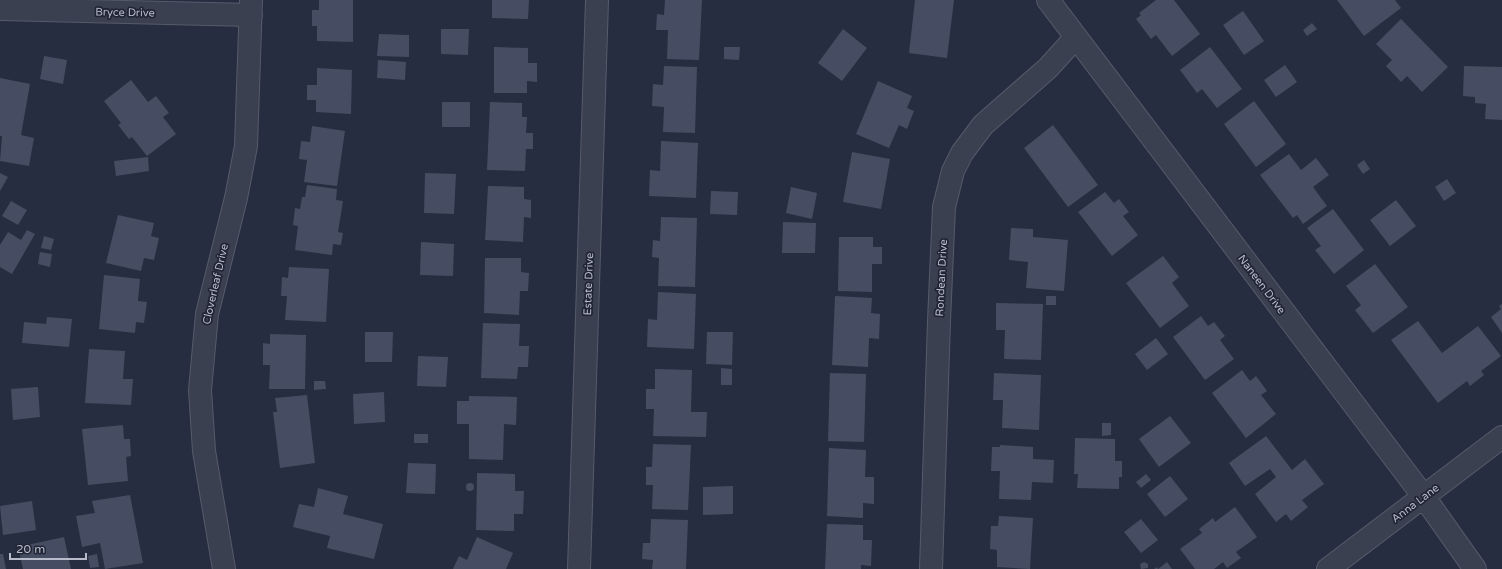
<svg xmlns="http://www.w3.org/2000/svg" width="1502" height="569" font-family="'Varela Round',sans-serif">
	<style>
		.building { fill: #464c62 }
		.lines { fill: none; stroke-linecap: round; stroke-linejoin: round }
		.minor-casing { stroke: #565b6a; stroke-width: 24 }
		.minor { stroke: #3b4050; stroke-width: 22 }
		.labels { text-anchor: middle; stroke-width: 3.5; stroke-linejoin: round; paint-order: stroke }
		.street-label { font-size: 11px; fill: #b8bbca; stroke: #202535 }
	</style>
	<rect width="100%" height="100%" fill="#272d40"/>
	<path class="building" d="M319,0H353V42L317,41V26H312V10H319Z
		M492,0H529L528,19L492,18Z
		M665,0H702L699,60L667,59L668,30H656L657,14L664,15Z
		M915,0H954L947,58L909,53Z
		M1156,0H1174L1200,34L1172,56L1156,35L1151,39L1136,19L1141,15L1139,13Z
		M1337,0H1395L1401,8L1364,36Z
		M1243,11L1264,41L1244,55L1223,25Z
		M1401,19L1448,67L1422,92L1407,76L1401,82L1386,66L1392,60L1376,44Z
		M1312,23L1317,29L1307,36L1303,30Z
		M441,29H469L468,55L441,54Z
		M843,29L867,48L842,81L818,63Z
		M379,34L409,35V57L377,56Z
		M494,47L528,48V63H537V82L527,81V93H494Z
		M724,47H740L739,60L724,59Z
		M1210,47L1242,89L1217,108L1202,89L1197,93L1180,70Z
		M44,56L67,60L63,84L40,79Z
		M378,60L406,62L405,80L377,78Z
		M1285,65L1297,82L1276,97L1264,80Z
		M664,66L697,67L695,133L663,132L664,107L652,106L653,84L663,85Z
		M1464,66L1502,67V120L1485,119L1486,104L1475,103V97L1463,96Z
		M317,68L352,70L351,114L316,112V100H307V85H317Z
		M0,78L30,84L21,135L34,138L29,166L0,161L2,136H0Z
		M131,80L148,102L156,96L169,113L163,117L176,134L147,156L132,137L129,139L118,125L121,123L104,101Z
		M878,81L912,96L907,108L914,111L907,129L899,125L889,148L856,134Z
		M1254,101L1286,144L1256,167L1224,124Z
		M442,102H470V127H442Z
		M490,102L522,103V117H527L526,133H533V149H526L525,171L487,170Z
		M1053,125L1098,185L1068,207L1024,148Z
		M312,126L345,131L337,186L304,182L307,160L299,159L301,141L310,142Z
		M661,141L698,143L696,198L649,196L650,170L660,171Z
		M852,152L890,159L881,209L843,202Z
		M1289,154L1301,170L1316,158L1329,175L1313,187L1327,206L1303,224L1297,215L1293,218L1260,175Z
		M148,157L149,171L116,176L114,161Z
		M1364,160L1370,169L1363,174L1357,165Z
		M0,173L8,177L0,191Z
		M425,173L456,174L454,214L424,213Z
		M1447,179L1456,193L1444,201L1435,187Z
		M307,185L337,189L336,200L343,201L338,232L343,233L341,245L333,244L332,255L295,250L298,226L293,225L295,208L300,209L302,197H305Z
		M488,186L524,187V199L531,200V218L524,217L523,242L485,240Z
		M791,187L817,193L812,219L786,213Z
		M711,191L738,192L737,215L710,214Z
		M1105,192L1114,203L1119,199L1129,212L1123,216L1138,235L1112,256L1078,212Z
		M1396,200L1416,226L1390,246L1370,220Z
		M11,201L27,210L18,225L2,216Z
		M1333,209L1364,250L1334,274L1315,250L1321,246L1307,228Z
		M118,215L154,223L151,236L159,238L154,260L144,258L141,271L106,263Z
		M661,217L697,218L695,287L658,286L659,258L652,257L653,240L660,241Z
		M783,222L816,223L815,253H782Z
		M1011,228L1033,229V237L1068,240L1064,291L1026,288L1028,262L1009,260Z
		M27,230L35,234L12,274L0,267V245L8,232L21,240Z
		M44,236L54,239L51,250L41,248Z
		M839,237H873V247H882V264H872V292L838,291Z
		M421,242L454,244L453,276L420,275Z
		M40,252L52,254L50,267L38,264Z
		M1163,256L1179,277L1172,283L1189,306L1160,328L1126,283Z
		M485,258H521V272L529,273L528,291H520L519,315L484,313Z
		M1375,264L1408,307L1373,333L1355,310L1361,305L1346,286Z
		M289,267L329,269L326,322L285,320L287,296H281L282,277L288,278Z
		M104,275L140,279L138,301L147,302L144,323L136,322L135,333L99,329Z
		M658,292L696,294L694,349L647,347L648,319L657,320Z
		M835,296L872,298L871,313L880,314L879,339L869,338L868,367L832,365Z
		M1046,296H1056V305H1046Z
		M996,303L1043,304L1041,360L1004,359L1005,330H996Z
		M1502,304V333L1491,317L1501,309L1499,306Z
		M1201,316L1208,326L1214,322L1225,336L1220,340L1234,359L1205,380L1173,337Z
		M47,317L72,319L69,347L22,343L24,322L46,324Z
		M1418,321L1442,353L1478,326L1501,356L1481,371L1484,375L1470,386L1467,381L1438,403L1391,340Z
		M483,323L520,324L519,346H529L528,367H518L517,379L481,378Z
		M365,332H393L392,362H365Z
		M707,332H733L732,365L706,364Z
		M270,334L306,335L305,389H269L270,365H263V343L270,344Z
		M1156,338L1168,354L1147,370L1135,354Z
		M89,349L125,351L123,379H133L131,405L85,403Z
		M418,356L448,357L446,387L417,386Z
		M721,368L732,369V385H721Z
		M655,369L692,370L691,412H707L706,437L653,436L654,409H646V389H655Z
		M1242,370L1250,381L1256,376L1267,391L1261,395L1276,414L1246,438L1212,393Z
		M830,373L866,374L864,442L828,441Z
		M994,373L1041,375L1039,430L1002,428L1003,400H993Z
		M314,381H325L326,389L314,390Z
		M38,387L40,417L13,420L11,389Z
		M384,392L385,422L354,424L353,394Z
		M307,395L315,463L280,468L273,412H277L275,398Z
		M469,396L517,397L516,425L504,424L503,460L469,459V424H457V401H469Z
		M1170,416L1191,443L1159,467L1139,439Z
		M1102,423H1111V435L1102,436Z
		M123,425L124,439H130L131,456L126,457L128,481L88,485L82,429Z
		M414,434H428V443H414Z
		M1266,436L1292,470L1305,459L1324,484L1302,500L1308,507L1291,521L1286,514L1276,522L1255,494L1276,477L1270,469L1245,486L1229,463Z
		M1075,438L1115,439V461H1122V477H1119V489L1077,488L1078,474H1074Z
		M653,444L691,445L688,510L652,509L653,485H646V467H652Z
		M1000,445L1033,447V459L1054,460L1053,483L1032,482L1031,500L999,499L1000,471H991L992,447H1000Z
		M829,448L866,450L865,477H874V504L863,503V518L827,516Z
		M408,463L436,464L435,494L406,493Z
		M477,473L515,474V491H524L523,514H514V531L476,530Z
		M1146,474L1151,480L1141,488L1136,482Z
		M1170,476L1188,499L1165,517L1147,494Z
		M466 487a4 4 0 1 1 8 0a4 4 0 1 1-8 0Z
		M733,486V514L703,515V487Z
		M318,488L348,496L343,514L383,524L374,559L327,548L330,536L293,527L299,504L314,507Z
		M130,495L143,563L105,569L100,543L82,547L76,516L95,513L92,501Z
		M32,501L36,530L3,535L0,506Z
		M1235,507L1257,537L1236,552L1241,558L1227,568L1223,562L1214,569H1195L1180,549L1202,533L1199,529L1213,518L1215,522Z
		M999,516L1033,518L1030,569L997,567V550L990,549L991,526H998Z
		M651,519L688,520L686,569H652L653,560L642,559L643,543H650Z
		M1141,519L1158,540L1141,553L1124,532Z
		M827,524L863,525V540H872L871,566L861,565V569H825Z
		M64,537L71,569H23L18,547Z
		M477,537L513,553L506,569H453L459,556L467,560Z
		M0,554H3L6,569H0Z
		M97,554L99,567L90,568L88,556Z
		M1144,562L1148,564V568L1141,569L1140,564Z
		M1167,562L1172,569H1154L1157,567L1158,569Z"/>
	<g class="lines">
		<defs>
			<path id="minor" d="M1048,0L1424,497L1475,569
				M0,9L251,15
				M224,569L204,451L200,390L207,314L236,198L246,146L251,0
				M579,569L597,0
				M931,569L939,321L944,207L953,171L962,153L983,125L1048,68L1076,37
				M1328,569L1502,437"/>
		</defs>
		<use href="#minor" class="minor-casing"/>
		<use href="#minor" class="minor"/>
	</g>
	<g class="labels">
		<g class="street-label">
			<text transform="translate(125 12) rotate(1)" y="4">Bryce Drive</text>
			<text transform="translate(941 278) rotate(-87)" y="4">Rondean Drive</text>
			<text transform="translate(215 284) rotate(-77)" y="4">Cloverleaf Drive</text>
			<text transform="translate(588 284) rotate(-88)" y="4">Estate Drive</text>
			<text transform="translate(1262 284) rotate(53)" y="4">Naneen Drive</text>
			<text transform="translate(1415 503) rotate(-37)" y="4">Anna Lane</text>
		</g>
	</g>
	<path d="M10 553v6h76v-6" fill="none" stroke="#b8bbca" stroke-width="2"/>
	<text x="16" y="553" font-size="12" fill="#b8bbca" stroke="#202535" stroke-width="3" paint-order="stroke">20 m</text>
</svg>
